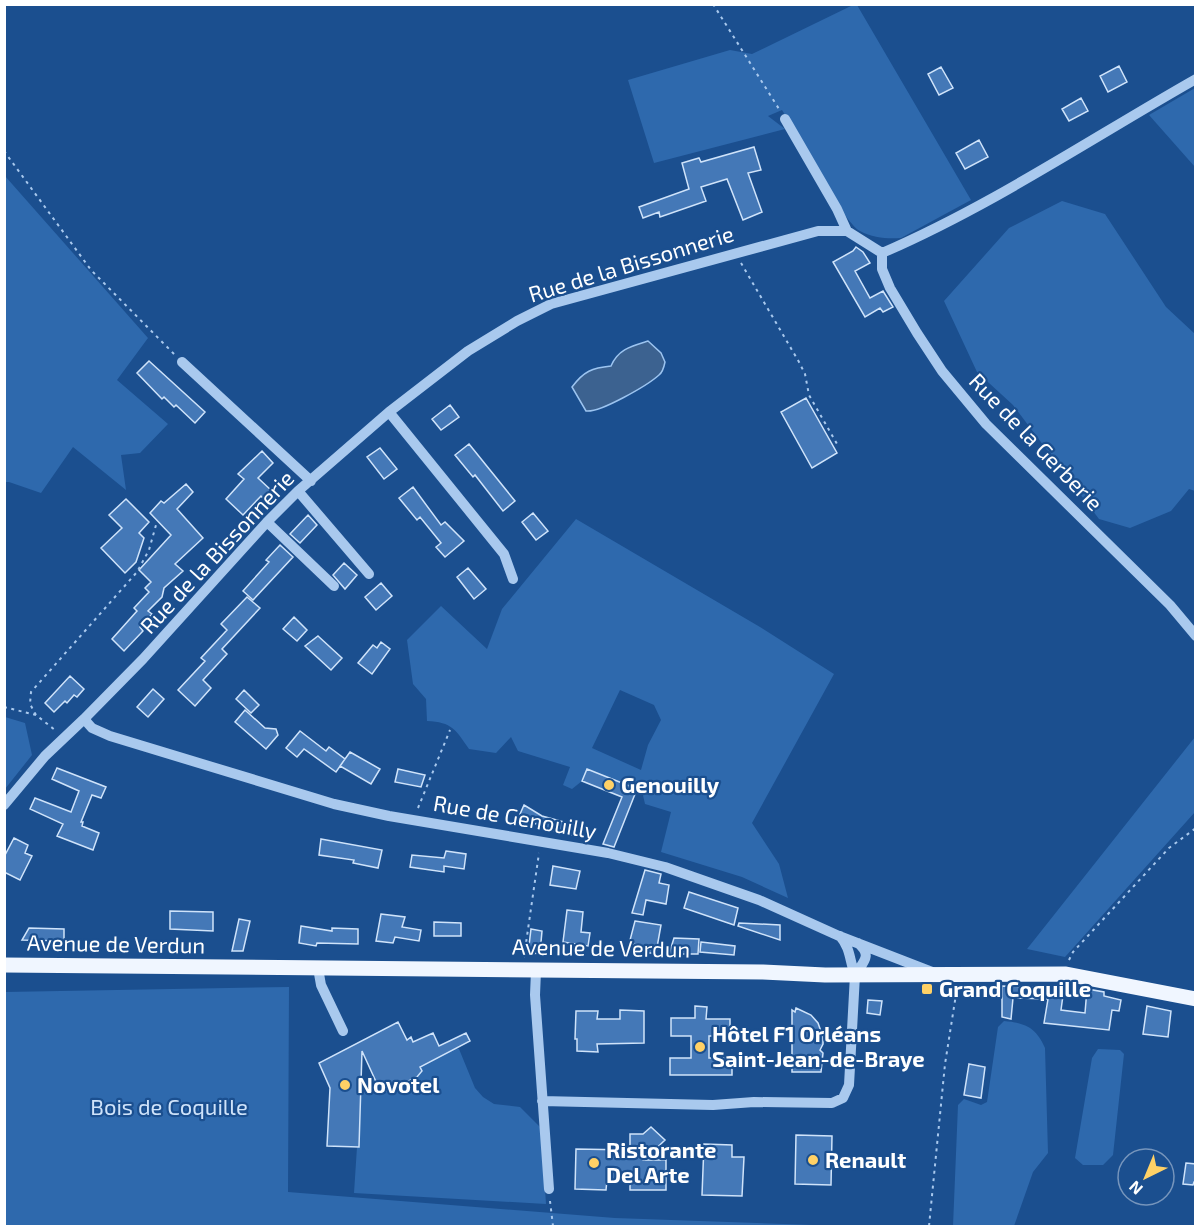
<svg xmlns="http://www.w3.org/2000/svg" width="1200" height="1231" font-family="'Exo 2',sans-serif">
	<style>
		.green { fill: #2e69ad; fill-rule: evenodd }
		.water { fill: #3c6290; stroke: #9cc4f0; stroke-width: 1.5 }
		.building { fill: #4478b7; stroke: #cfe3fa; stroke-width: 1.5 }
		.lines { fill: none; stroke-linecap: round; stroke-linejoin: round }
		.path { stroke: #a9c9ee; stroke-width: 2; stroke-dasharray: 3 4.5; stroke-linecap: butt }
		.minor { stroke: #a9c9ee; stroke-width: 10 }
		.major { stroke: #f0f6ff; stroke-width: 15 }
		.poi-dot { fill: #ffd166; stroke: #1b4f8f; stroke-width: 2 }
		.labels { text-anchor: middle; stroke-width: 4.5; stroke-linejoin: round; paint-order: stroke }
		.street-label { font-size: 22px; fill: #fff; stroke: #1b4f8f }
		.poi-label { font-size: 22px; font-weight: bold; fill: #fff; stroke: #1b4f8f; text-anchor: start }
		.park-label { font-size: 22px; fill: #cfe3fa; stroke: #1b4f8f }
	</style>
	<rect width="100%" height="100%" fill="#1b4f8f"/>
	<path class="green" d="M853,5H857L971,200L901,238C888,239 873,238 860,231C843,222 796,132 782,110L768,116L785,129L654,163L628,80L730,50L752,54Z
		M1195,88V167L1149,115Z
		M5,176L148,338L117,380L168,424L140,453L121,455L126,490L73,447L41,493L9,482H5Z
		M1062,201L1105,214L1166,307L1195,334V491L1189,489L1171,511L1130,528L1099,519L1013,405L977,372L944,301L1009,228Z
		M576,519L760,627L834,674L752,823L779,864L788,898L742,877L661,852L671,812L645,804L642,791L587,769L582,781L572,789L563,785L570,767L518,751L511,737L496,753L469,749C456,730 452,722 427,721L426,699L413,684L407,640L441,606L487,649L502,609ZM620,690L654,705L661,720L648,745L641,770L592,748Z
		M5,717L25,723L32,755L5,789Z
		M1195,737V812L1065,957L1027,949Z
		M289,987L288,1192L615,1218L842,1226H5V992Z
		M1004,1021C1025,1023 1036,1027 1045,1048L1048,1153L1033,1172L1014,1226H953L958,1105L964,1099L981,1105L987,1102L998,1027Z
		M456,1048L459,1049L475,1088L483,1097L494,1104L520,1107L541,1128L546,1204L354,1193L357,1147H359L361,1084L373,1078L378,1085L380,1084C383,1091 384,1091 391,1090C407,1087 408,1075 420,1066C431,1059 444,1054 456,1048Z
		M1098,1049L1120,1050L1124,1054L1113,1155L1103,1165H1083L1075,1158L1092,1058Z"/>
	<path class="water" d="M648,341L661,353L665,362C664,367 663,372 659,375C648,385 600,413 586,411L572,387C584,371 592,368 611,366C618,349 632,346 648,341Z"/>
	<path class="building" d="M1119,66L1127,82L1108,92L1100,76Z
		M941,67L953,88L939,95L928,74Z
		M1081,98L1088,111L1069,121L1062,109Z
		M979,140L988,157L965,169L956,153Z
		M754,147L761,170L748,173L762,212L743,220L727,179L701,187L706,201L660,217L659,212L643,218L639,207L689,189L682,163L699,158L701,162Z
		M856,247L863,252L870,263L855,271L870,298L883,291L893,307L883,312L880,308L865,317L833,262L853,251Z
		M149,361L205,412L195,423L176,405L174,407L164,397L162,399L137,373Z
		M806,398L837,453L812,468L781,412Z
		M450,405L459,417L441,430L432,419Z
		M469,444L515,501L503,511L475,475L473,477L455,455Z
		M380,448L397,469L384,479L367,457Z
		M262,451L273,463L258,478L273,492L265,500L261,496L243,515L226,499L244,479L238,474Z
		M186,484L193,492L177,509L203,538L175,564L183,571L164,588L162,597L148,611L152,614L140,627L143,631L124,651L112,639L137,611L134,608L149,592L145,588L151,582L139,570L171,535L150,513L161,501L164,503Z
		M413,487L441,525L445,522L464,541L445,557L436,547L441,543L420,517L417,520L399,498Z
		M126,499L149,522L139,533L144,538L136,562L125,573L101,548L122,528L109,515Z
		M533,513L548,531L536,540L522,522Z
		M308,515L317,525L300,543L290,534Z
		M280,545L293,557L253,600L243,591L269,562L266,560Z
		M344,563L357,575L345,589L333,575Z
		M468,568L486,589L474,599L457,577Z
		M381,583L392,596L376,610L365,597Z
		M247,597L260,608L222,649L227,654L203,680L211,688L195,706L178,690L205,661L201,658L227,630L221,624Z
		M294,617L307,630L297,641L283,629Z
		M318,636L342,658L331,670L305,646Z
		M381,642L390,649L372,674L358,663L373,645L377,648Z
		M70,676L84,689L77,697L74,695L67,703L65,701L54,712L45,703Z
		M153,689L164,699L148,717L137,707Z
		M244,690L259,705L251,713L236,699Z
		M245,710L265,728L276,729L278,735L266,749L235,722Z
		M300,731L326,751L329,747L345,759L336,772L304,749L297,757L286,748Z
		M350,752L380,769L371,784L340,766Z
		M57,768L106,787L101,798L92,795L81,822H83L82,826L99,833L93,850L57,836L63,824L30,809L35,798L71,812L79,791L52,779Z
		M398,769L425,775L421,787L395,782Z
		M587,769L637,789L614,847L603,844L622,797L582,781Z
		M524,805L542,816L575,825L571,835L540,827L537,824L517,821Z
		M14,838L28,845L25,853L32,856L20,880L4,872V857Z
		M321,839L382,850L378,868L353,863L354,860L319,855Z
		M446,851L466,854L464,869L444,866V872L410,867L412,855L444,858Z
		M553,866L580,871L576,889L550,885Z
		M645,870L661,874L659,883L669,885L666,904L646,900L643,915L632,913Z
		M689,892L738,908L734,925L684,908Z
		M567,910L583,912L581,932L590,933L588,946L563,942Z
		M170,911L213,912V931L170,929Z
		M381,914L405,917L402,927L421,930L419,941L395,937L393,943L376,941Z
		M239,919L250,921L243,951H232Z
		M635,921L661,925L656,953H641V945L629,944Z
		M434,922L461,923V936H434Z
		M739,923L780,925V940L738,926Z
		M301,926L332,931V928L358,929V944L317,943L316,946L299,943Z
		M29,928L64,929V941L22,940Z
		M531,929L542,931L540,953L528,954Z
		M674,938L699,939L698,954H669Z
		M701,942L735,946L734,955L700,952Z
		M1002,986L1064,988L1061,1010L1085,1013L1087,989L1104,992V996L1121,1000L1119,1011L1112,1010L1109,1030L1044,1023L1048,999L1013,998L1011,1019L1002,1017Z
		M868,1000L882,1001L880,1015L867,1013Z
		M695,1006L707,1007L706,1019H730V1036H709V1058H732V1075H670V1058H691V1036H671V1018H695Z
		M1147,1006L1171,1011L1168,1037L1143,1034Z
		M796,1008L811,1015L818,1023L823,1037V1044L820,1050L823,1053L821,1072H792V1010L795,1012Z
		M620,1010L644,1011V1043L597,1044L598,1052L577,1051V1039H575L576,1011H598L597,1019H620Z
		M398,1022L407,1040L411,1037L413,1042L433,1033L439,1046L466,1033L470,1041L420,1067L422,1071L417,1077L404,1083L402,1087L387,1091L378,1086L362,1051L359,1147L327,1146L330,1088L319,1063Z
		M969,1064L985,1067L981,1098L964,1095Z
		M651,1127L665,1140L644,1160H666V1190H630V1181L607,1180L606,1190L575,1189L576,1149L630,1150V1134H643Z
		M796,1135L832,1136L831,1185L795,1184Z
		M704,1144L732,1145V1157H744L742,1196L702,1195Z
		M1186,1163L1196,1164V1182H1194L1193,1185L1183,1184Z"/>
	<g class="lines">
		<path class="path" d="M713,4L779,109
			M4,151L91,270L174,354
			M741,263L799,362L805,374L809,395L837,444
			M4,707L36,715L55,730
			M36,715L30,704L31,692L137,572L149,550L156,525
			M418,808L450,730
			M524,957L539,853
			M1069,960L1073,952L1169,848L1196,828
			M550,1201L553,1226
			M929,1226L945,1064L957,988"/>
		<path class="minor" d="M785,119L837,209L847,231
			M882,253V269L890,288L917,333L942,371L986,424L1170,605L1196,636
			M182,362L311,481
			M389,412L504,554L513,579
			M298,491L369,574
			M267,522L334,586
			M84,719L92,728L110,736L334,804L389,816L608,853L665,867L759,900L839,936L932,972
			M4,805L45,756L84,719L143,659L267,522L298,491L389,412L468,351L517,321L551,304L818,231H847L882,253C991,206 1092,138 1196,79
			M318,968L321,985L343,1031
			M536,971L535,995L549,1189
			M855,975C863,962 873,956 858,943
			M542,1101L713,1105L754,1102L832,1103L843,1098L849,1085L855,975C849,959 851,949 840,936"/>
		<path class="major" d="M4,965L763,972L825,975L1066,974L1196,999"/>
	</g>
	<g class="poi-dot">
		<circle cx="609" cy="785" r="6"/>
		<rect x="921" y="983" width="12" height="12" rx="3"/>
		<circle cx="700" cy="1047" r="6"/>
		<circle cx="345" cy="1085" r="6"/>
		<circle cx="813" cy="1160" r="6"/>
		<circle cx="594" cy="1163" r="6"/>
	</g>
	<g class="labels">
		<g class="street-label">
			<text transform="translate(631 264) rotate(-17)" y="8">Rue de la Bissonnerie</text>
			<text transform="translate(1036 442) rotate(46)" y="8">Rue de la Gerberie</text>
			<text transform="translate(217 552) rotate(-47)" y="8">Rue de la Bissonnerie</text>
			<text transform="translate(515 817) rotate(10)" y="8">Rue de Genouilly</text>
			<text transform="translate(116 944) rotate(1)" y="8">Avenue de Verdun</text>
			<text transform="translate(601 948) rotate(1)" y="8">Avenue de Verdun</text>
		</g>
		<g class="poi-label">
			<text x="621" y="793">Genouilly</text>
			<text x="939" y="997">Grand Coquille</text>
			<text x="712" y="1042">Hôtel F1 Orléans<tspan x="712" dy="25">Saint-Jean-de-Braye</tspan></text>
			<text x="357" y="1093">Novotel</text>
			<text x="606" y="1158">Ristorante<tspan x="606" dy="25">Del Arte</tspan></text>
			<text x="825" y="1168">Renault</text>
		</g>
		<g class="park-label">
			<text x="169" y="1115">Bois de Coquille</text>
		</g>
	</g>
	<rect width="1200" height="1231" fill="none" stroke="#ffffff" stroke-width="12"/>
	<g transform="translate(1146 1177) rotate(223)"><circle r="28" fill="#1b4f8f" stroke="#7695bc" stroke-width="1.5"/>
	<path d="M0-4.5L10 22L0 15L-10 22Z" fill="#ffd166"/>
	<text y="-9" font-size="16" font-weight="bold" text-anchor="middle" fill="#ffffff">N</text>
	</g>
</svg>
